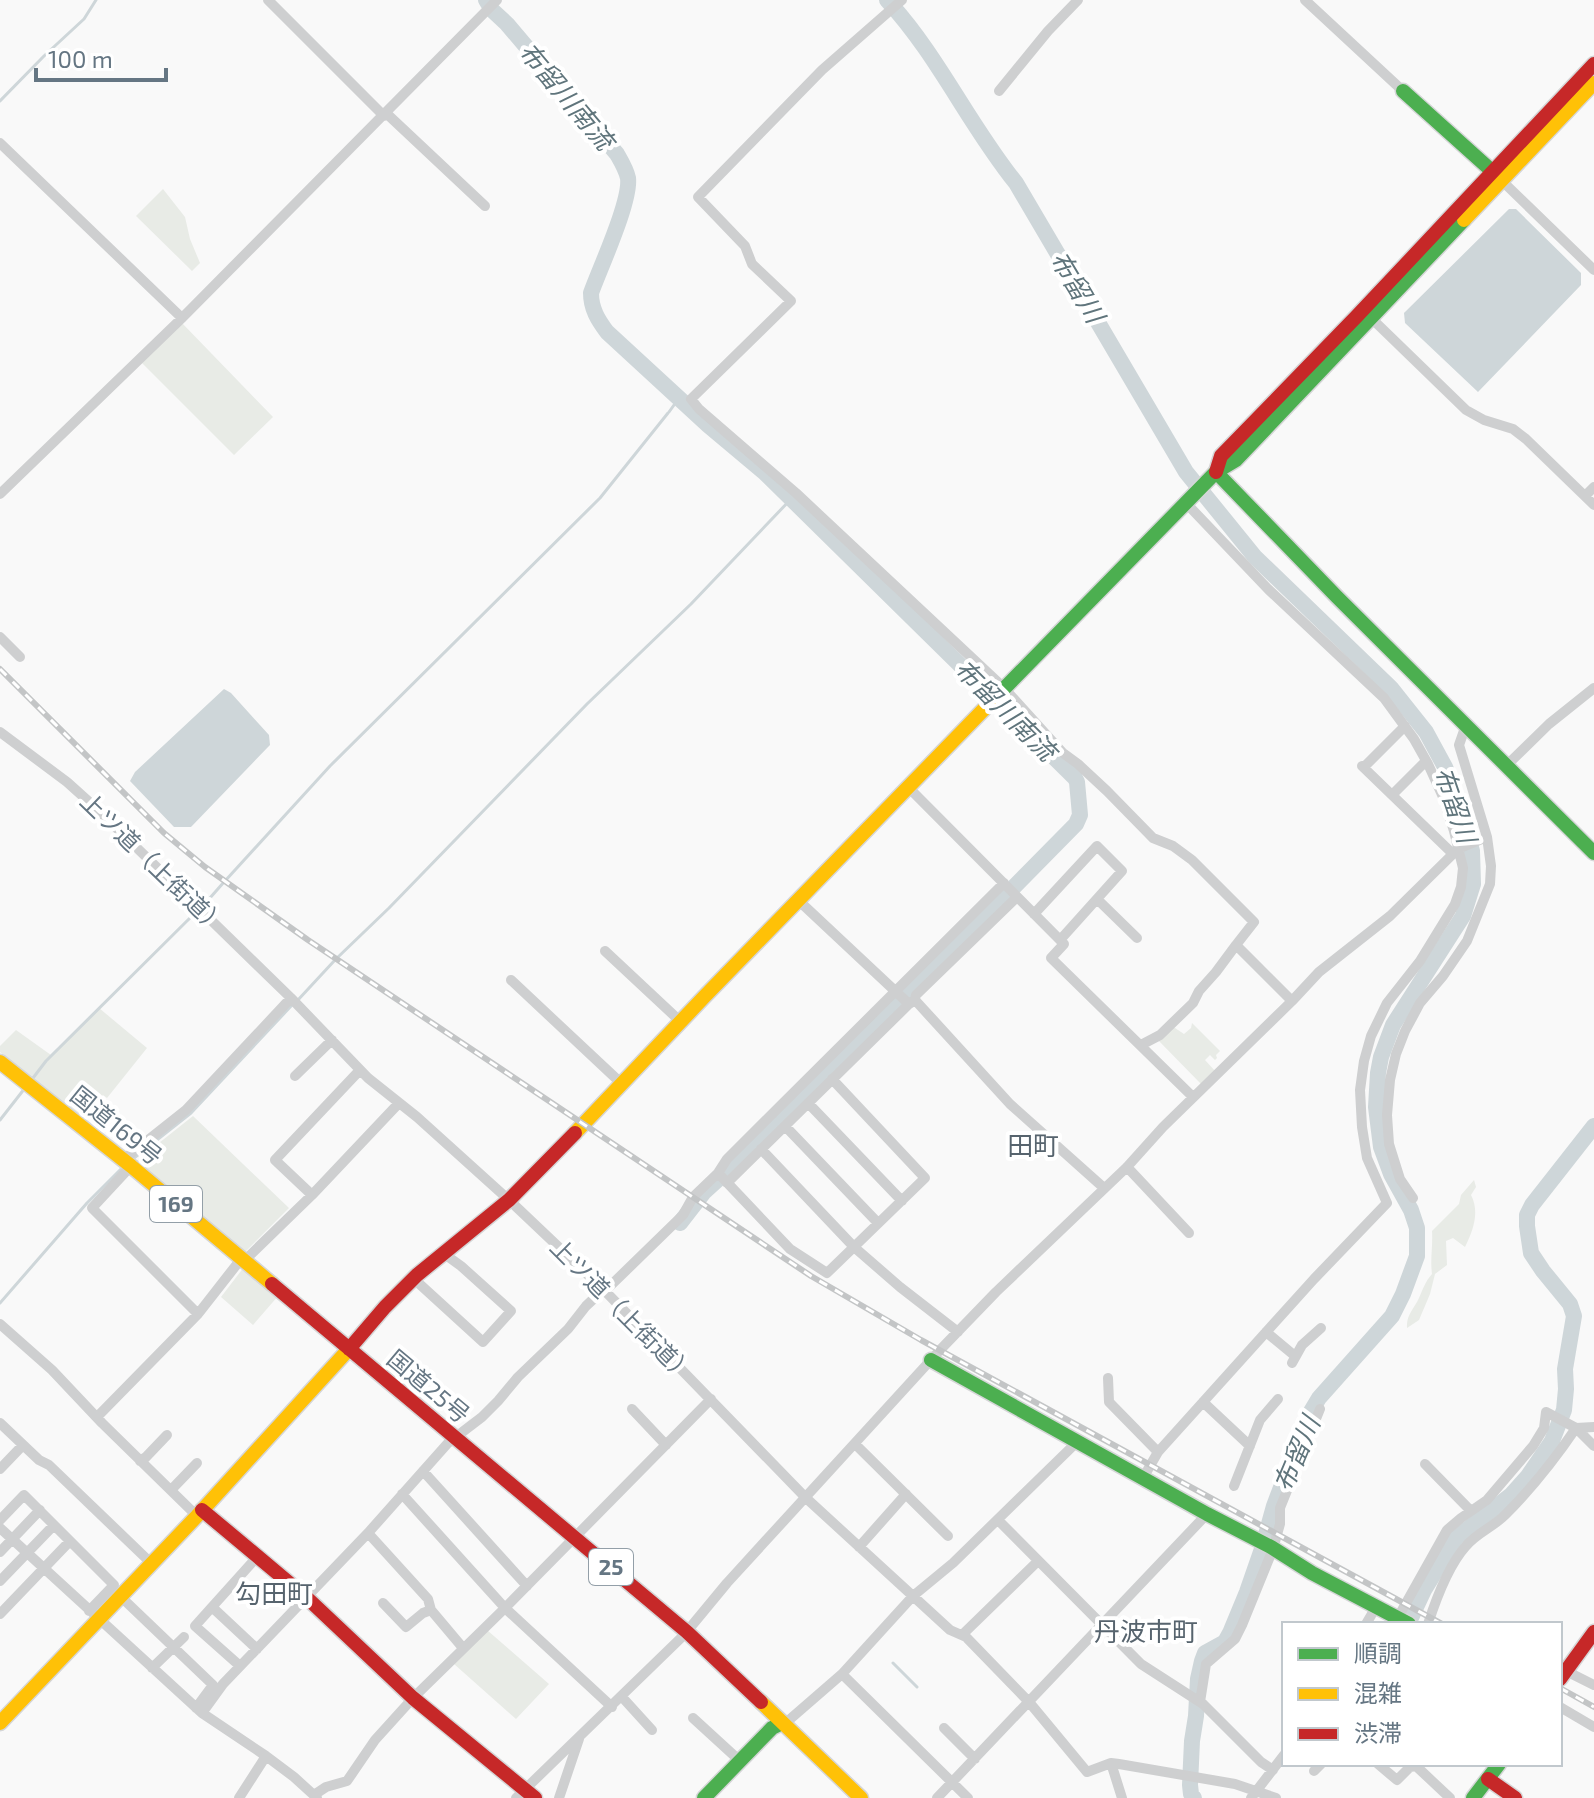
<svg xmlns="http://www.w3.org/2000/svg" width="1594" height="1798" font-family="'Exo 2','Noto Sans JP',sans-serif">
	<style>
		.green { fill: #e8ebe6 }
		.water { fill: #ced6d9 }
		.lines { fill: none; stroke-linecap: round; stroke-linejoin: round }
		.stream { stroke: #ced6d9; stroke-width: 3 }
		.river { stroke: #ced6d9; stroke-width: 16 }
		.fast-casing { stroke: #d5d6d7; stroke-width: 17 }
		.slow-casing { stroke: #d5d6d7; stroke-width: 17 }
		.jam-casing { stroke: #d5d6d7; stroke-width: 17 }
		.street { stroke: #cecfd0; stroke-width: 10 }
		.fast { stroke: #4caf50; stroke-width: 14 }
		.slow { stroke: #ffc107; stroke-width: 14 }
		.jam { stroke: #c62828; stroke-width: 14 }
		.rail-casing { stroke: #c3c5c6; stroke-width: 6 }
		.rail { stroke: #fff; stroke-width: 3; stroke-dasharray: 9; stroke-linecap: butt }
		.labels { text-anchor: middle; stroke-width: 8; stroke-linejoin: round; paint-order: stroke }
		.shield { fill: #fff; stroke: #939fa8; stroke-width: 2 }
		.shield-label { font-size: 22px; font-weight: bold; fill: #657683 }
		.street-label { font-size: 24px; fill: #657683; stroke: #fff }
		.water-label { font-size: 26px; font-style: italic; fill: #60757c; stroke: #fff }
		.neighbourhood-label { font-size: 26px; fill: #57646e; stroke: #fff }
	</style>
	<rect width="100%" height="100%" fill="#f9f9f9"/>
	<path class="green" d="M163,189L185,217L190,239L200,263L192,271L136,216Z
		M181,322L273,417L234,455L141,362Z
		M99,1008L147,1048L107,1098L103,1095L84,1118L0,1052V1046L16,1030L51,1055Z
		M1192,1023L1220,1051L1216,1055L1217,1058L1215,1060L1210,1055L1205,1060L1216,1072L1202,1085L1157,1039L1172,1026L1184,1034L1191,1028Z
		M193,1116L289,1208L243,1254L135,1162Z
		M1474,1180L1476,1187L1471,1195C1480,1212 1473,1231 1465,1247L1453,1238L1446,1241L1447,1265L1435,1274L1430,1294L1419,1320L1407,1328C1406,1315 1414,1309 1419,1298C1423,1289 1425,1282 1432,1274C1430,1260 1433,1246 1432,1231L1459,1204L1461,1195Z
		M244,1267L279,1295L253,1325L221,1297Z
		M487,1630L549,1684L516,1719L454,1664Z"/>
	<path class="water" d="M1509,209H1516L1581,273V285L1478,392L1405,323L1404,313Z
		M224,689L231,693L269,735L270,745L191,827H174L130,781L135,772Z"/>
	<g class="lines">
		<path class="stream" d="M0,101L44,56L84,19L96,0
			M669,412L679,398
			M225,881L330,766L600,498L668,413
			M202,907L224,882
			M337,958L389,908L587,704L691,604L791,499
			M297,1001L335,960
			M33,1078L46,1061L196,912
			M0,1120L25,1088
			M134,1158L191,1113L292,1005
			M0,1303L87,1203L121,1169
			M893,1663L917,1687"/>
		<path class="river" d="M486,0L492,10L507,24L617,154C621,161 626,169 628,178C631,201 600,268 591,293C591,309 598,320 607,332L708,425L764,472L1075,778L1077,782L1080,815L1076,824L887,1016L748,1152L704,1192L680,1223
			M887,0C938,55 969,125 1016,183L1186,472L1255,557L1391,688L1426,732L1445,767L1455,792L1472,851L1473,884L1463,916L1393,1025L1381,1057L1378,1073L1376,1107L1381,1147L1391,1174L1411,1210L1417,1228V1256L1403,1294L1392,1316L1319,1398L1307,1418L1274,1506L1262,1549L1247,1592L1230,1633L1225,1642L1205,1653L1202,1661L1198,1679L1196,1716L1192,1741L1190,1785L1191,1794L1194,1798
			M1408,1624L1424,1590L1456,1538L1511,1495L1528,1476L1552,1441L1564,1410L1566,1389L1565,1369L1574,1316L1570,1304L1543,1271L1531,1253L1527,1226V1215L1532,1205L1594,1126"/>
		<defs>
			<path id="fast" d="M1403,91L1493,172
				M1216,472L1337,597L1594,853
				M990,703L1216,472L1236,460L1464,220
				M931,1360L1207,1514L1271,1547L1312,1573L1409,1624
				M704,1798L772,1728L782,1723
				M1473,1798L1499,1764"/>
			<path id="slow" d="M1464,220L1594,83
				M0,1062L131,1166L272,1284
				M575,1133L704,997L990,703
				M761,1702L861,1798
				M0,1723L197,1516L349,1349"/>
			<path id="jam" d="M1216,472L1221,456L1357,316L1594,64
				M272,1284L687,1632L761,1702
				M349,1349L385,1307L417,1275L509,1200L575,1133
				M202,1510L306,1597L413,1698L535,1798
				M1560,1679L1594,1632
				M1488,1779L1515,1798"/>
		</defs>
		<use href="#fast" class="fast-casing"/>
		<use href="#slow" class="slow-casing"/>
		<use href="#jam" class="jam-casing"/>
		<path class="street" d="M268,0L384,116
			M902,0L822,70L698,197L745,246L752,264L791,301L691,399L699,409L796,493L971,657L1004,688L1063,753L1078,764L1107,791L1153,838L1173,846L1192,860L1254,922L1236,945L1292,1001
			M1305,0L1403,91
			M999,91L1048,31L1078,0
			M386,113L485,206
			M0,143L182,318
			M1498,177L1594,270
			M1367,314L1466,410L1484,420L1513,429L1526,439L1594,505
			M0,494L182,318L497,0
			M1585,496L1594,487
			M0,637L20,657
			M0,732L67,782L97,809L291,998L368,1078L417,1117L509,1200L605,1291L806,1498L950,1630L966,1637L1029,1702L1087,1772L1111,1763L1119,1764L1235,1784L1276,1798
			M1507,765L1549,724L1594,688
			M1362,766L1453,854
			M1364,767L1405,726
			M909,788L1064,944L1051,958L1193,1097
			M1392,795L1426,761
			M1097,899L1137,938
			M798,900L909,1004L915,1000L1010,1104L1104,1188
			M1034,914L1097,846L1122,871L1060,940
			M605,951L681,1022
			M511,980L622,1084
			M915,1000L916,995L1017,897
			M1141,1045L1160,1035L1193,1003L1199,991L1216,972L1236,945
			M295,1076L332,1040
			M808,1103L902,1201
			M785,1126L878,1223
			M761,1149L854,1247L900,1287L958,1332
			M123,1160L186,1110L291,998
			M131,1166L92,1208L198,1314
			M1127,1167L1189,1233
			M718,1173L790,1249L827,1273L925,1178L832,1079
			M727,1183L909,1004
			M312,1195L275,1160L360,1070
			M1413,1198L1400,1179L1389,1144L1387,1115L1390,1080L1396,1054L1405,1031L1420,1003L1443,976L1467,941L1490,884L1491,866L1487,837L1459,745L1466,725
			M244,1261L312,1195L399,1103
			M414,1279L483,1342L511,1311L461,1266L443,1253
			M605,1291L683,1215L693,1197L718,1173L727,1159L1004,883
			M0,1324L52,1370L102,1423L197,1516
			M1266,1332L1295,1356
			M1292,1363L1302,1345L1321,1328
			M1108,1378L1109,1402L1158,1452
			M1203,1402L1250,1446
			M632,1409L666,1445
			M97,1417L198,1314L241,1259
			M0,1423L39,1460L49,1465L151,1563
			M855,1444L948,1536
			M140,1461L146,1457L167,1435
			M1425,1464L1471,1511
			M0,1469L23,1445
			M423,1471L527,1586
			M1143,1478L1158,1452L1314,1279L1387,1203L1367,1158L1362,1127L1360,1090L1364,1061L1371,1036L1387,1003L1420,961L1455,904L1461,887L1463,868L1454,831L1443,797L1428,764L1414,739L1384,698L1269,590L1186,503
			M1234,1486L1260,1420L1278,1399
			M171,1490L197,1463
			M402,1494L505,1608L612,1707
			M0,1520L24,1495L114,1585L89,1611
			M998,1520L1141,1664L1203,1704L1261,1762L1273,1770
			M0,1528L202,1713L266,1756L294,1777L317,1798
			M368,1533L428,1599L431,1610L463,1648
			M859,1547L906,1494
			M0,1552L40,1510
			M0,1581L54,1525
			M120,1596L213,1685L196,1708
			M383,1603L406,1627L423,1613L431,1610
			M212,1607L195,1626L240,1666
			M0,1614L70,1541
			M1396,1621L1447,1530L1461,1518L1487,1500L1533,1446L1544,1428L1546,1412L1576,1428L1594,1446
			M1366,1624L1376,1607
			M1428,1624C1436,1599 1448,1566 1466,1546C1477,1533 1493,1527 1505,1515C1531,1489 1555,1459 1576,1428L1594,1427
			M962,1635L1038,1561
			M257,1649L212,1607L257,1557
			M152,1668L184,1637
			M1566,1671L1594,1685
			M842,1674L968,1798
			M622,1697L652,1730
			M1200,1702L1206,1664L1235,1639L1242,1625L1273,1549L1280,1524V1508L1320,1409
			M1560,1707L1594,1727
			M202,1713L223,1684L368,1533L448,1443L482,1417L498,1401L518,1377L568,1329L586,1306L603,1290
			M693,1718L740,1761
			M782,1723L789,1720L842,1674L913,1596L953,1563L1078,1441
			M944,1728L975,1759
			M1111,1763L1122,1798
			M1378,1764L1397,1780L1410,1767L1416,1766L1450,1798
			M1314,1771L1321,1764
			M314,1795L326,1787L347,1781L375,1740L413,1698L505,1608L711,1399
			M239,1798L266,1756
			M516,1798L684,1635L727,1583L940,1350L996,1292L1127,1167L1163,1127L1292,1001L1319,972L1390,916L1458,849L1487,837
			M559,1798L579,1739
			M937,1798L1207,1514
			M1251,1798L1284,1755"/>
		<use href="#fast" class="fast"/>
		<use href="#slow" class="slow"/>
		<use href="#jam" class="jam"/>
		<defs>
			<path id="rail" d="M0,669L164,833L205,867L308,940L811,1276L921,1340L1442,1624
				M1560,1688L1594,1707"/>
		</defs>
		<use href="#rail" class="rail-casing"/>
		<use href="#rail" class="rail"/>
	</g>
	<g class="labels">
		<g class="shield">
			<rect x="150" y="1186" width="52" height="36" rx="6"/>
			<rect x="589" y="1549" width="44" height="36" rx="6"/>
		</g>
		<g class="shield-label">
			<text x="176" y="1212">169</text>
			<text x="611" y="1575">25</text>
		</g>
		<g class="street-label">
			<text transform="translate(153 864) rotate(44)" y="8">上ツ道（上街道）</text>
			<text transform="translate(116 1126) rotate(39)" y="8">国道169号</text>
			<text transform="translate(622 1311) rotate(45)" y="8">上ツ道（上街道）</text>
			<text transform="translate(428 1387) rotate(40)" y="8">国道25号</text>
		</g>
		<g class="water-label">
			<text transform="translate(566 96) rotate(50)" y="9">布留川南流</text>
			<text transform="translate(1077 287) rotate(59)" y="9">布留川</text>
			<text transform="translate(1005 710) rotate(45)" y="9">布留川南流</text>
			<text transform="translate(1455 805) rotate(71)" y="9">布留川</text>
			<text transform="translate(1297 1454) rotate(-67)" y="9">布留川</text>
		</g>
		<g class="neighbourhood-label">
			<text x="1033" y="1155">田町</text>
			<text x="274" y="1603">勾田町</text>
			<text x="1146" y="1641">丹波市町</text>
		</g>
	</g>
	<rect x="1282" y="1622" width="280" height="144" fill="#ffffff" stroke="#c1c8cd" stroke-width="2"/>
	<rect x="1298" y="1648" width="40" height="12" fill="#4caf50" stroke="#c1c8cd" stroke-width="2"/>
	<text x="1354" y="1662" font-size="24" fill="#657683">順調</text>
	<rect x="1298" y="1688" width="40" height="12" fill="#ffc107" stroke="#c1c8cd" stroke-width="2"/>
	<text x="1354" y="1702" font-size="24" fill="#657683">混雑</text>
	<rect x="1298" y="1728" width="40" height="12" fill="#c62828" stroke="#c1c8cd" stroke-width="2"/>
	<text x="1354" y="1742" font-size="24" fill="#657683">渋滞</text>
	<path d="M36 68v12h130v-12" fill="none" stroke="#657683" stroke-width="4"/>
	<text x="48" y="68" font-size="24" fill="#657683" stroke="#ffffff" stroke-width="6" paint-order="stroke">100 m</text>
</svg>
